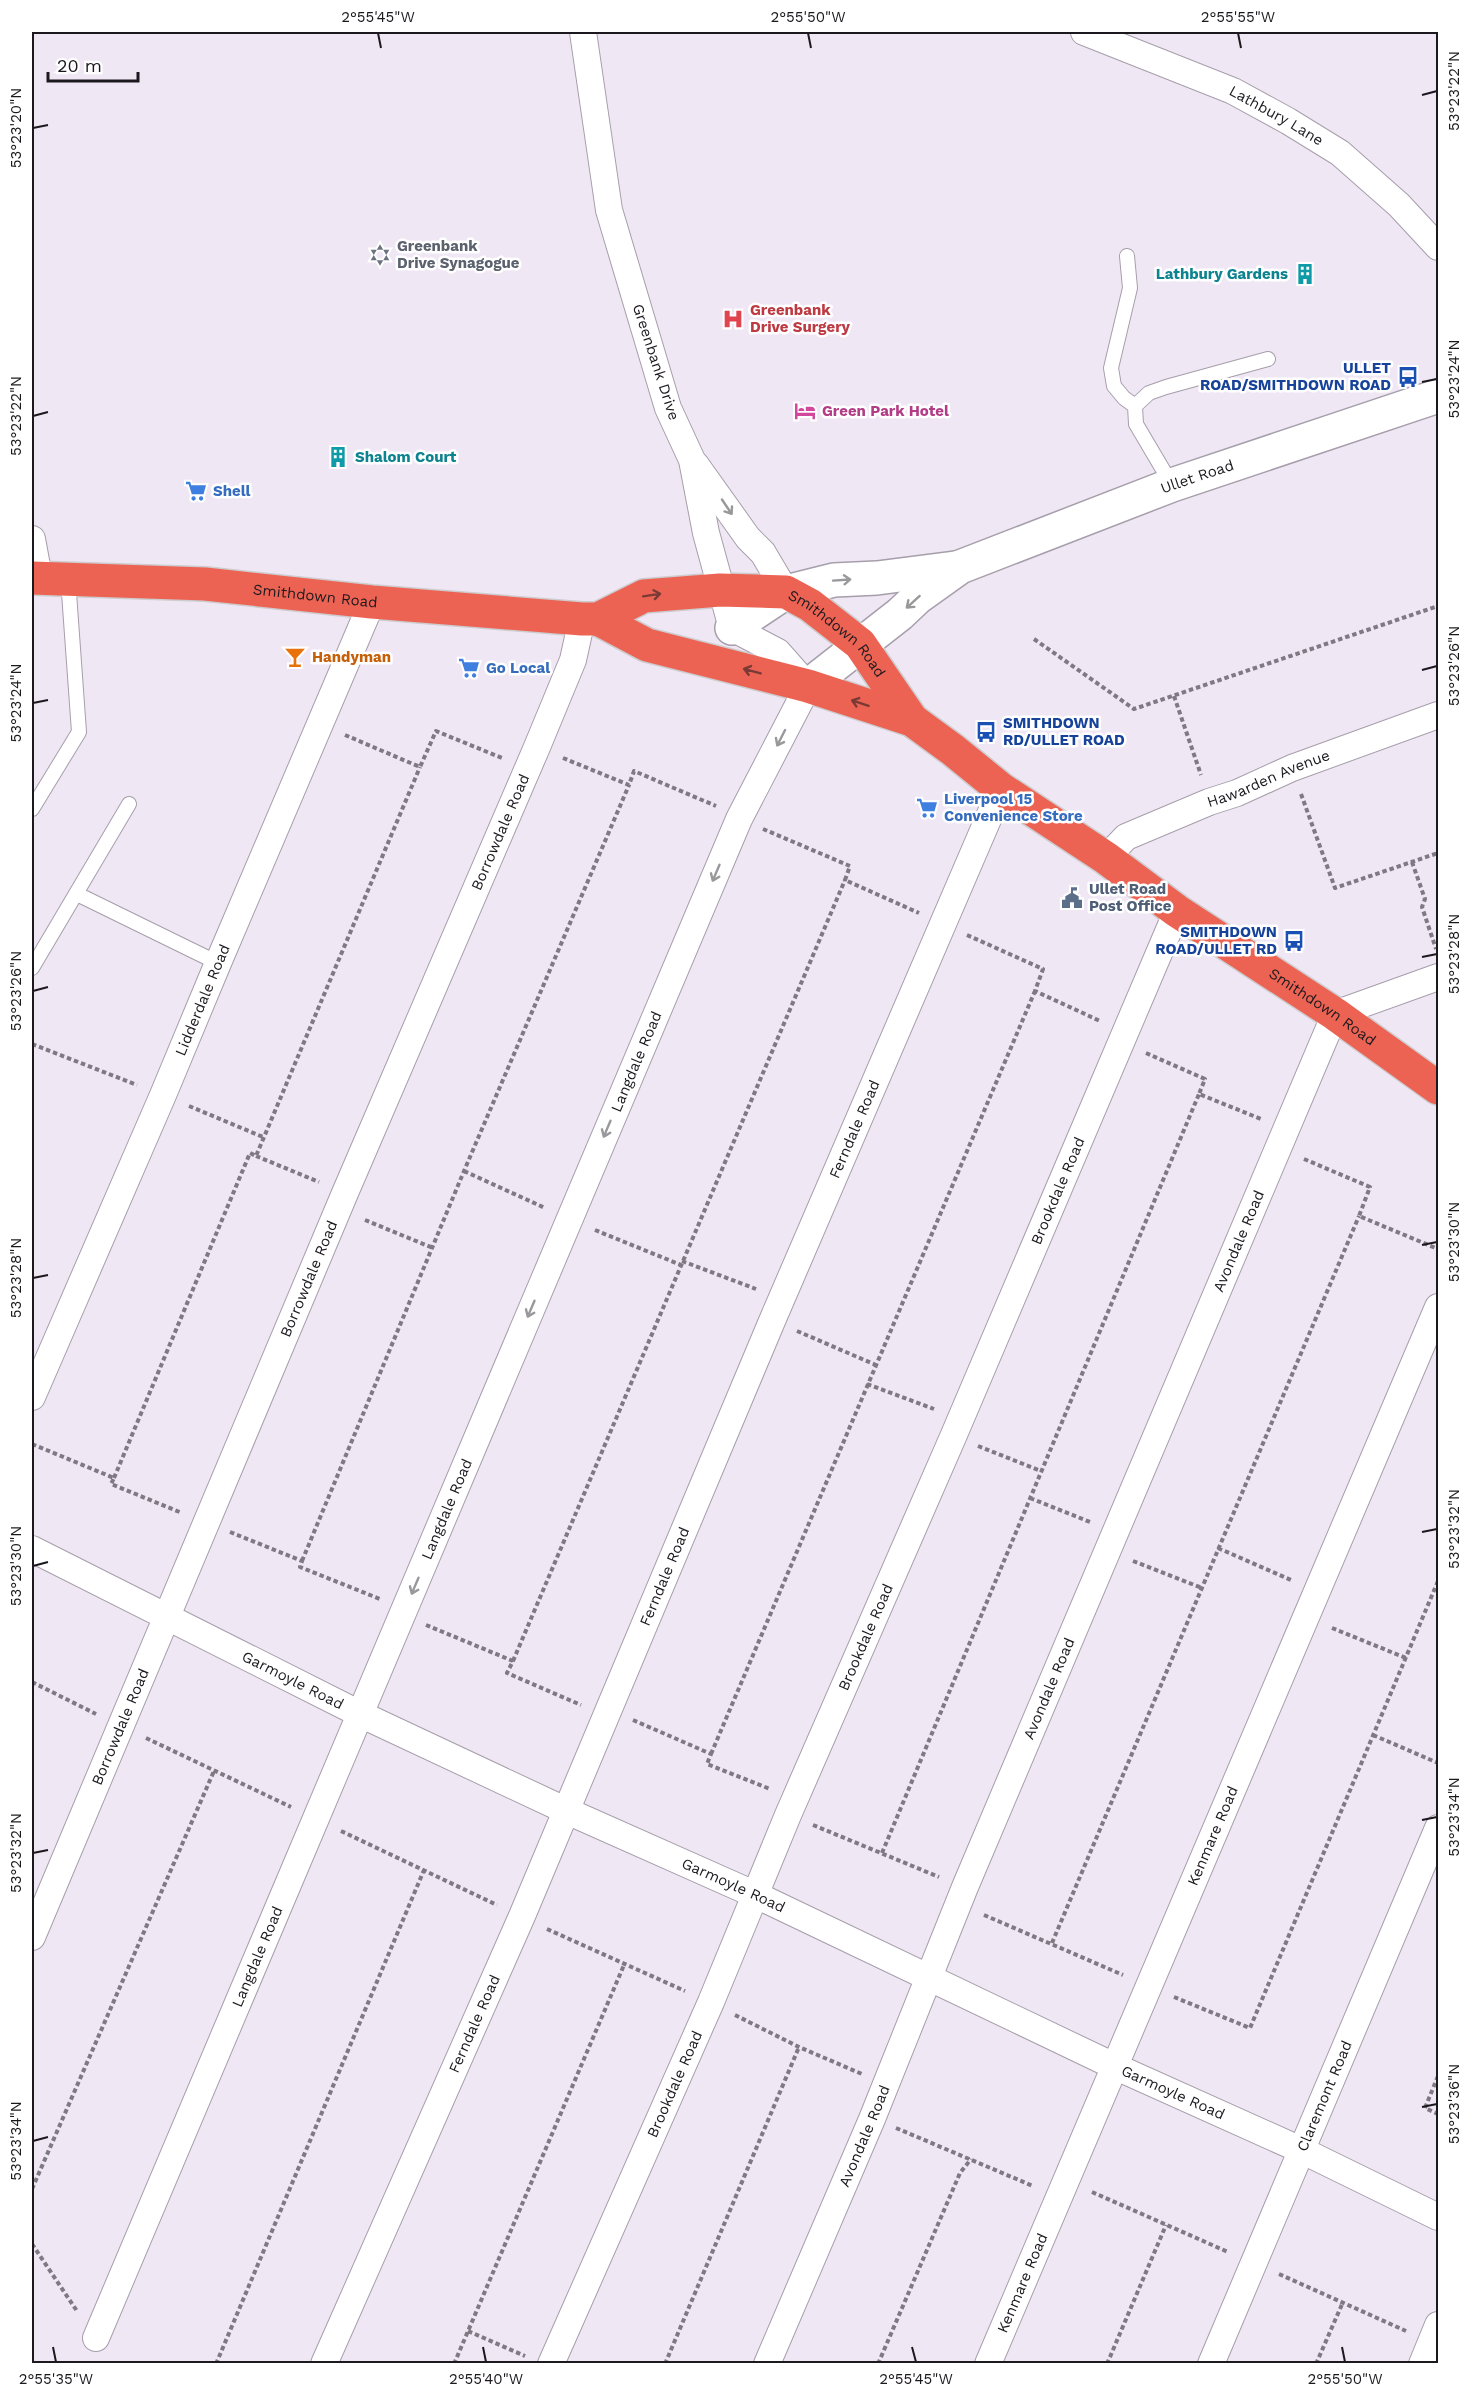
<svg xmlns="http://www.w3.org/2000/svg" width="1470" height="2395" font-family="'Work Sans',sans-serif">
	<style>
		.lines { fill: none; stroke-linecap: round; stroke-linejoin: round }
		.lane-casing { stroke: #a69eab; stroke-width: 16 }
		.street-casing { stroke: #a69eab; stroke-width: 28 }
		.secondary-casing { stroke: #a69eab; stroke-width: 36 }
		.highway-casing { stroke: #cdccce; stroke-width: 36 }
		.path { stroke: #7f7983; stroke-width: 4; stroke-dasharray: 4.5 3; stroke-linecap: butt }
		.lane { stroke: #fff; stroke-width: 14 }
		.street { stroke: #fff; stroke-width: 26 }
		.secondary { stroke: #fff; stroke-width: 33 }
		.highway { stroke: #ed6353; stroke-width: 33 }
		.oneway { stroke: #99989a }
		.oneway2 { stroke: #7a3a36 }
		.ticks { fill: none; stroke: #1c191e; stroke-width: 2 }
		.labels { text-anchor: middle; stroke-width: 5; stroke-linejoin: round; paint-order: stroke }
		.street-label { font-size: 15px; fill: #1c191e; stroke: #fff }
		.worship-label { font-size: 15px; font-weight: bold; fill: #5b616d; stroke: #fff; text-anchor: start }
		.culture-label { font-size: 15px; font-weight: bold; fill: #0d838f; stroke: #fff; text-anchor: end }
		.health-label { font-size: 15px; font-weight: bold; fill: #be3a42; stroke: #fff; text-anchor: start }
		.transit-label { font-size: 15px; font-weight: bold; fill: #164399; stroke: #fff; text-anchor: end }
		.hotel-label { font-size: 15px; font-weight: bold; fill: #b23c85; stroke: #fff; text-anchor: start }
		.shop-label { font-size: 15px; font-weight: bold; fill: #366cbe; stroke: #fff; text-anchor: start }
		.food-label { font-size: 15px; font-weight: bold; fill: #c56008; stroke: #fff; text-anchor: start }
		.service-label { font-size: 15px; font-weight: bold; fill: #4e5e75; stroke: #fff; text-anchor: start }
		.neatline { fill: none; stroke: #1c191e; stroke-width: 2 }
		.ticks-label { font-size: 15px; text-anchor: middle; fill: #1c191e }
	</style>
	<rect width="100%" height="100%" fill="#f0e7f5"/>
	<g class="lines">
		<defs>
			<path id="lane" d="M1127,256L1130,288L1111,368L1114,386L1124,398L1135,406
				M1172,485L1136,424L1135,406L1149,393L1166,387L1268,359
				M32,809L79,732L68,579
				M77,894L218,963
				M32,968L129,804"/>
			<g id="street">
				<path id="s1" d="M1084,32L1233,91L1288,121L1340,153L1399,205L1438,247"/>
				<path d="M696,465L748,538L763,553L786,592"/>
				<path d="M32,539L39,577"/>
				<path id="s2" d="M1106,858L1126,837L1209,802L1237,793L1292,768L1438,715"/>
				<path id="s3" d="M32,1397L163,1095L218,963L372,602"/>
				<path id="s4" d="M32,1549L360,1714L567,1811L756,1895L1114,2066L1301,2150L1438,2217"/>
				<path id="s5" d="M32,1937L345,1193L537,747L573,660L582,619"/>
				<path id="s6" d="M96,2338L739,819L808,686L778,652L732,628L706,533L692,460L668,408L609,210L583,32"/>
				<path id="s7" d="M324,2364L522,1916L772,1321L1001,789"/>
				<path id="s8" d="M551,2364L711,2002L788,1815L953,1437L1177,911"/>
				<path id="s9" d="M767,2364L872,2119L965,1887L1335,1014L1438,977"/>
				<path id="s10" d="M988,2364L1438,1307"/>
				<path id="s11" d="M1211,2364L1438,1828"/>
				<path d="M1422,2364L1438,2325"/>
			</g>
			<g id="secondary">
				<path d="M732,628L786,592L834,580L877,578L955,568"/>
				<path id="s12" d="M808,686L900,614L918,597L960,567L1172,485L1438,396"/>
			</g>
			<g id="highway">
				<path id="s13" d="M32,578L205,584L372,602L582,619H598L644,596L720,590L786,592L810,605L860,644L912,720"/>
				<path id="s14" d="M598,619L647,645L808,686L912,720L953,750L1001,789L1106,858L1177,911L1335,1014L1438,1088"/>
			</g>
		</defs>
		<use href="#lane" class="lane-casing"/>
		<use href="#street" class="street-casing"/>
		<use href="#secondary" class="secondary-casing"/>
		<use href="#highway" class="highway-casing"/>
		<path class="path" d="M1034,639L1134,709L1438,606
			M1174,696L1201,775
			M345,735L420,767L436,731L502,758
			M563,758L629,785L634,771L716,806
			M1301,794L1335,888L1438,853
			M763,829L850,866L845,880L919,913
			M1412,862L1425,899L1422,907L1436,949
			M967,935L1043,969L1035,991L1100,1021
			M32,1044L137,1085
			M1146,1053L1205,1079L1199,1094L1261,1119
			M189,1106L263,1137
			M256,1156L319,1182
			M1304,1159L1370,1187L1359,1216L1438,1249
			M464,1171L545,1208
			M365,1220L433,1248
			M595,1230L681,1265
			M682,1261L756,1289
			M797,1331L876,1365
			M867,1384L934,1409
			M32,1444L114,1478L111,1484L182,1513
			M978,1446L1041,1471
			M114,1478L250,1153L256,1156L420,767
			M1030,1498L1090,1522
			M230,1532L302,1561L300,1567L380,1599
			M1218,1548L1291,1580
			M302,1561L464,1171L629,785
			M1133,1561L1202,1588
			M426,1625L513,1661L507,1673L581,1705
			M1332,1628L1406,1658
			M513,1661L845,880
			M32,1682L96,1714
			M633,1720L711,1754L707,1764L770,1789
			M1373,1735L1438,1763
			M146,1738L291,1807
			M711,1754L1035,991
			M813,1825L939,1877
			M341,1831L497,1905
			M882,1853L1199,1094
			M984,1915L1123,1975
			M547,1929L685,1991
			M1052,1943L1359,1216
			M1174,1997L1250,2028L1438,1581
			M735,2015L799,2047L862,2074
			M1438,2076L1425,2108L1438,2114
			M896,2128L1033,2186
			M32,2189L214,1771
			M1092,2192L1228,2252
			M32,2244L77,2311
			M1279,2274L1406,2331
			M468,2331L525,2356
			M216,2364L424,1870
			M454,2364L624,1965
			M665,2364L799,2047
			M878,2364L960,2173L971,2159
			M1107,2364L1166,2225
			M1316,2364L1343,2302"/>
		<use href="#lane" class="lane"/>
		<use href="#street" class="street"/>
		<use href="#secondary" class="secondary"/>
		<use href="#highway" class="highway"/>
	</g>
	<defs><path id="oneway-shaft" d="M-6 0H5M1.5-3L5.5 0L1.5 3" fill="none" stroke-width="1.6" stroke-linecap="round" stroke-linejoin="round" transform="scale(1.5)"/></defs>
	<g class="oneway">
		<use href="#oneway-shaft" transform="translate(727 507) rotate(56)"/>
		<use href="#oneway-shaft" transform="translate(842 580) rotate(-4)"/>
		<use href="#oneway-shaft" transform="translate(913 602) rotate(138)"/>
		<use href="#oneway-shaft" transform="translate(781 738) rotate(117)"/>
		<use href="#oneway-shaft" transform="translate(716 873) rotate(113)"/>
		<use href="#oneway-shaft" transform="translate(607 1129) rotate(113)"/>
		<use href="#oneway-shaft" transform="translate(531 1309) rotate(113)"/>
		<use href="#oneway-shaft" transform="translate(415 1586) rotate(113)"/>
	</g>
	<g class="oneway2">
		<use href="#oneway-shaft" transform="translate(652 595) rotate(-9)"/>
		<use href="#oneway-shaft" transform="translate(752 671) rotate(-165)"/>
		<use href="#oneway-shaft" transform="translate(860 703) rotate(-162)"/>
	</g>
	<path class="ticks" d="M378,33L381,48M808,33L811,48M1238,33L1241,48M1422,95L1437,91M33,128L48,125M1422,382L1437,379M33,416L48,412M1422,670L1437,666M33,703L48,700M1422,957L1437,954M33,991L48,987M1422,1245L1437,1242M33,1278L48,1275M1422,1532L1437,1529M33,1566L48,1562M1422,1820L1437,1817M33,1853L48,1850M1422,2107L1437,2104M33,2141L48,2137M53,2347L56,2362M483,2347L486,2362M912,2347L916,2362M1342,2347L1345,2362"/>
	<defs>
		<symbol id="synagogue-bare" viewBox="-9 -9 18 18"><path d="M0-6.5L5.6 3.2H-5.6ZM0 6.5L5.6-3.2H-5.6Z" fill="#6b7280" stroke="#fff" stroke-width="2.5" paint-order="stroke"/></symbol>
		<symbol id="building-bare" viewBox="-9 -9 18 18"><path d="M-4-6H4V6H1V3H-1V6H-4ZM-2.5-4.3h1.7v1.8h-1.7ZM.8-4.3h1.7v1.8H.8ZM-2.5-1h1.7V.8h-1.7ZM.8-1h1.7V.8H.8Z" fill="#0f9aa8" stroke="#fff" stroke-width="2.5" paint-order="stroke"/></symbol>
		<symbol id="hospital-bare" viewBox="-9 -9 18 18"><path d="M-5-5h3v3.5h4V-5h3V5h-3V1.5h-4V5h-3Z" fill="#e0444e" stroke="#fff" stroke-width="2.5" paint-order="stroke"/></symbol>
		<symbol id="bus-bare" viewBox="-9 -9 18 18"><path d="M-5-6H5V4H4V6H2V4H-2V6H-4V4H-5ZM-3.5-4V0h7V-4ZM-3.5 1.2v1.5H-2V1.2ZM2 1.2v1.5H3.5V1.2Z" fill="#1a4fb4" stroke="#fff" stroke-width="2.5" paint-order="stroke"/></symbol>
		<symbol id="hotel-bare" viewBox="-9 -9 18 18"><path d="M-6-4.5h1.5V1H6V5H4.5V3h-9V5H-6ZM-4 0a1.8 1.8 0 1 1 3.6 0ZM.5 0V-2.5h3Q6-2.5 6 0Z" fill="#d1479c" stroke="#fff" stroke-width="2.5" paint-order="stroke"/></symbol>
		<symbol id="supermarket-bare" viewBox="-9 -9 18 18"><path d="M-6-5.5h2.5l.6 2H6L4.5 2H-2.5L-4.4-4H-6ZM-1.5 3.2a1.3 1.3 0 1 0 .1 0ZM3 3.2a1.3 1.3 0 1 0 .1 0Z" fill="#3f7fe0" stroke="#fff" stroke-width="2.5" paint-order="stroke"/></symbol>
		<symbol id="bar-bare" viewBox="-9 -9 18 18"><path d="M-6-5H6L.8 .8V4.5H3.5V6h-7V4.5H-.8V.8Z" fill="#e8710a" stroke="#fff" stroke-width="2.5" paint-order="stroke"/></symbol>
		<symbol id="civic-bare" viewBox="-9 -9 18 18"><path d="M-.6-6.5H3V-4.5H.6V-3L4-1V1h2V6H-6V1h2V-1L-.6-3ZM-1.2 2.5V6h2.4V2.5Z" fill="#5c6f8a" stroke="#fff" stroke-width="2.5" paint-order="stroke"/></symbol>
	</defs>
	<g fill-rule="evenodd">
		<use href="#synagogue-bare" x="365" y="240" width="30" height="30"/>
		<use href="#building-bare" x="1290" y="259" width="30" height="30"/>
		<use href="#hospital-bare" x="718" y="304" width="30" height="30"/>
		<use href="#bus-bare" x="1393" y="362" width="30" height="30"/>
		<use href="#hotel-bare" x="790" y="396" width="30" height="30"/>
		<use href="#building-bare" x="323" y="442" width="30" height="30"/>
		<use href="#supermarket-bare" x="181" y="476" width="30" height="30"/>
		<use href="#bar-bare" x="280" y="642" width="30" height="30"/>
		<use href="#supermarket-bare" x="454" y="653" width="30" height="30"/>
		<use href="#bus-bare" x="971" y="717" width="30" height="30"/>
		<use href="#supermarket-bare" x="912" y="793" width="30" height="30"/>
		<use href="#civic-bare" x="1057" y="883" width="30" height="30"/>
		<use href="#bus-bare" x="1279" y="926" width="30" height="30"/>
	</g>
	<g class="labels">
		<g class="street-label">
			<text dy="5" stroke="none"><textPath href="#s1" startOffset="210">Lathbury Lane</textPath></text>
			<text transform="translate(656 362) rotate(72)" y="5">Greenbank Drive</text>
			<text dy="5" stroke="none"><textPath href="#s12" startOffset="447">Ullet Road</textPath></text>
			<text dy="5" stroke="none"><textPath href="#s13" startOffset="284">Smithdown Road</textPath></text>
			<text dy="5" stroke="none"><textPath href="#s13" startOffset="828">Smithdown Road</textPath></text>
			<text dy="5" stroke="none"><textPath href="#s2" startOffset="183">Hawarden Avenue</textPath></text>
			<text dy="5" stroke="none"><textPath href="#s5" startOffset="1200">Borrowdale Road</textPath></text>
			<text dy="5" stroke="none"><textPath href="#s3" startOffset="432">Lidderdale Road</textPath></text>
			<text dy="5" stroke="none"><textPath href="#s14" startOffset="832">Smithdown Road</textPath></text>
			<text dy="5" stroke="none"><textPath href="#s6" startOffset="1386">Langdale Road</textPath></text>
			<text dy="5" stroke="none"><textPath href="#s7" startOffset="1344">Ferndale Road</textPath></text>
			<text dy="5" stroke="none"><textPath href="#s8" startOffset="1278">Brookdale Road</textPath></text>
			<text dy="5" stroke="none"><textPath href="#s9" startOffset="1218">Avondale Road</textPath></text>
			<text dy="5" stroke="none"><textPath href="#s5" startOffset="714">Borrowdale Road</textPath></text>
			<text dy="5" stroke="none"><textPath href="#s6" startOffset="900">Langdale Road</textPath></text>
			<text dy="5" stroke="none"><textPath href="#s7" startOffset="858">Ferndale Road</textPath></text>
			<text dy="5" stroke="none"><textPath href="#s8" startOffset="792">Brookdale Road</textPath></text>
			<text dy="5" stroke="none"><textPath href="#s4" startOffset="292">Garmoyle Road</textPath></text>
			<text dy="5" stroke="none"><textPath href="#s9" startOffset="732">Avondale Road</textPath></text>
			<text dy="5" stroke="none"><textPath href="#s5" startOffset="228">Borrowdale Road</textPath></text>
			<text dy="5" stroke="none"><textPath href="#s10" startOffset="574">Kenmare Road</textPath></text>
			<text dy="5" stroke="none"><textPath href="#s4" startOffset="778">Garmoyle Road</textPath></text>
			<text dy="5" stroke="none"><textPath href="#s6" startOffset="414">Langdale Road</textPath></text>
			<text dy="5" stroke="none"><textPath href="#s7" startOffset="372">Ferndale Road</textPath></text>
			<text dy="5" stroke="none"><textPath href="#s8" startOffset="306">Brookdale Road</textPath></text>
			<text dy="5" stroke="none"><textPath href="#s4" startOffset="1264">Garmoyle Road</textPath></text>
			<text dy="5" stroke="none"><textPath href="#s11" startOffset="291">Claremont Road</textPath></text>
			<text dy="5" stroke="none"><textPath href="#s9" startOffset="248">Avondale Road</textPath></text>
			<text dy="5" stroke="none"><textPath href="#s10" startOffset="88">Kenmare Road</textPath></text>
		</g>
		<g class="worship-label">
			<text x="397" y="251">Greenbank<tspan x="397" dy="17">Drive Synagogue</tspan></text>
		</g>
		<g class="culture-label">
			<text x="1288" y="279">Lathbury Gardens</text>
			<text x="355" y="462" text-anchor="start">Shalom Court</text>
		</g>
		<g class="health-label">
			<text x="750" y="315">Greenbank<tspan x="750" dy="17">Drive Surgery</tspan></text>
		</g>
		<g class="transit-label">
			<text x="1391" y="373">ULLET<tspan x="1391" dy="17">ROAD/SMITHDOWN ROAD</tspan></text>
			<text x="1003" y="728" text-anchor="start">SMITHDOWN<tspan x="1003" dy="17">RD/ULLET ROAD</tspan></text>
			<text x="1277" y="937">SMITHDOWN<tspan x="1277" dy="17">ROAD/ULLET RD</tspan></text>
		</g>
		<g class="hotel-label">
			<text x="822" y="416">Green Park Hotel</text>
		</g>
		<g class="shop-label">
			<text x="213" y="496">Shell</text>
			<text x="486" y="673">Go Local</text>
			<text x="944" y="804">Liverpool 15<tspan x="944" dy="17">Convenience Store</tspan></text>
		</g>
		<g class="food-label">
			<text x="312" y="662">Handyman</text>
		</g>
		<g class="service-label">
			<text x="1089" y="894">Ullet Road<tspan x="1089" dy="17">Post Office</tspan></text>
		</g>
	</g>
	<rect width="1470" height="2395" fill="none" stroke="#ffffff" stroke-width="66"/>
	<path d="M48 72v9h90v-9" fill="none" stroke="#1c191e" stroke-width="3"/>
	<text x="57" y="72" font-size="18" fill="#1c191e" stroke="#ffffff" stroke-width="4.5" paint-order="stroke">20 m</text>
	<rect x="33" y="33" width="1404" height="2329" class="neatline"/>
	<g class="ticks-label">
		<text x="378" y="22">2°55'45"W</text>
		<text x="808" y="22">2°55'50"W</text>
		<text x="1238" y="22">2°55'55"W</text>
		<text transform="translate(1454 91) rotate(-90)" y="5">53°23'22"N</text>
		<text transform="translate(16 128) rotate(-90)" y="5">53°23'20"N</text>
		<text transform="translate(1454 379) rotate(-90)" y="5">53°23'24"N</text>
		<text transform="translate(16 416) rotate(-90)" y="5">53°23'22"N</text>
		<text transform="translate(1454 666) rotate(-90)" y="5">53°23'26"N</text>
		<text transform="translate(16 703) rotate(-90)" y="5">53°23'24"N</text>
		<text transform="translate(1454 954) rotate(-90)" y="5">53°23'28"N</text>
		<text transform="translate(16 991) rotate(-90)" y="5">53°23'26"N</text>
		<text transform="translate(1454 1242) rotate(-90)" y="5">53°23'30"N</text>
		<text transform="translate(16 1278) rotate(-90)" y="5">53°23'28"N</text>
		<text transform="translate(1454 1529) rotate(-90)" y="5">53°23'32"N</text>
		<text transform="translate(16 1566) rotate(-90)" y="5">53°23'30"N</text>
		<text transform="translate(1454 1817) rotate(-90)" y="5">53°23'34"N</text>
		<text transform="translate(16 1853) rotate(-90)" y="5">53°23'32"N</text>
		<text transform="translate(1454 2104) rotate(-90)" y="5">53°23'36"N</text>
		<text transform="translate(16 2141) rotate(-90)" y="5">53°23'34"N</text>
		<text x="56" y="2384">2°55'35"W</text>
		<text x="486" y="2384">2°55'40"W</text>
		<text x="916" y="2384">2°55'45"W</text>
		<text x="1345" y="2384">2°55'50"W</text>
	</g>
</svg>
